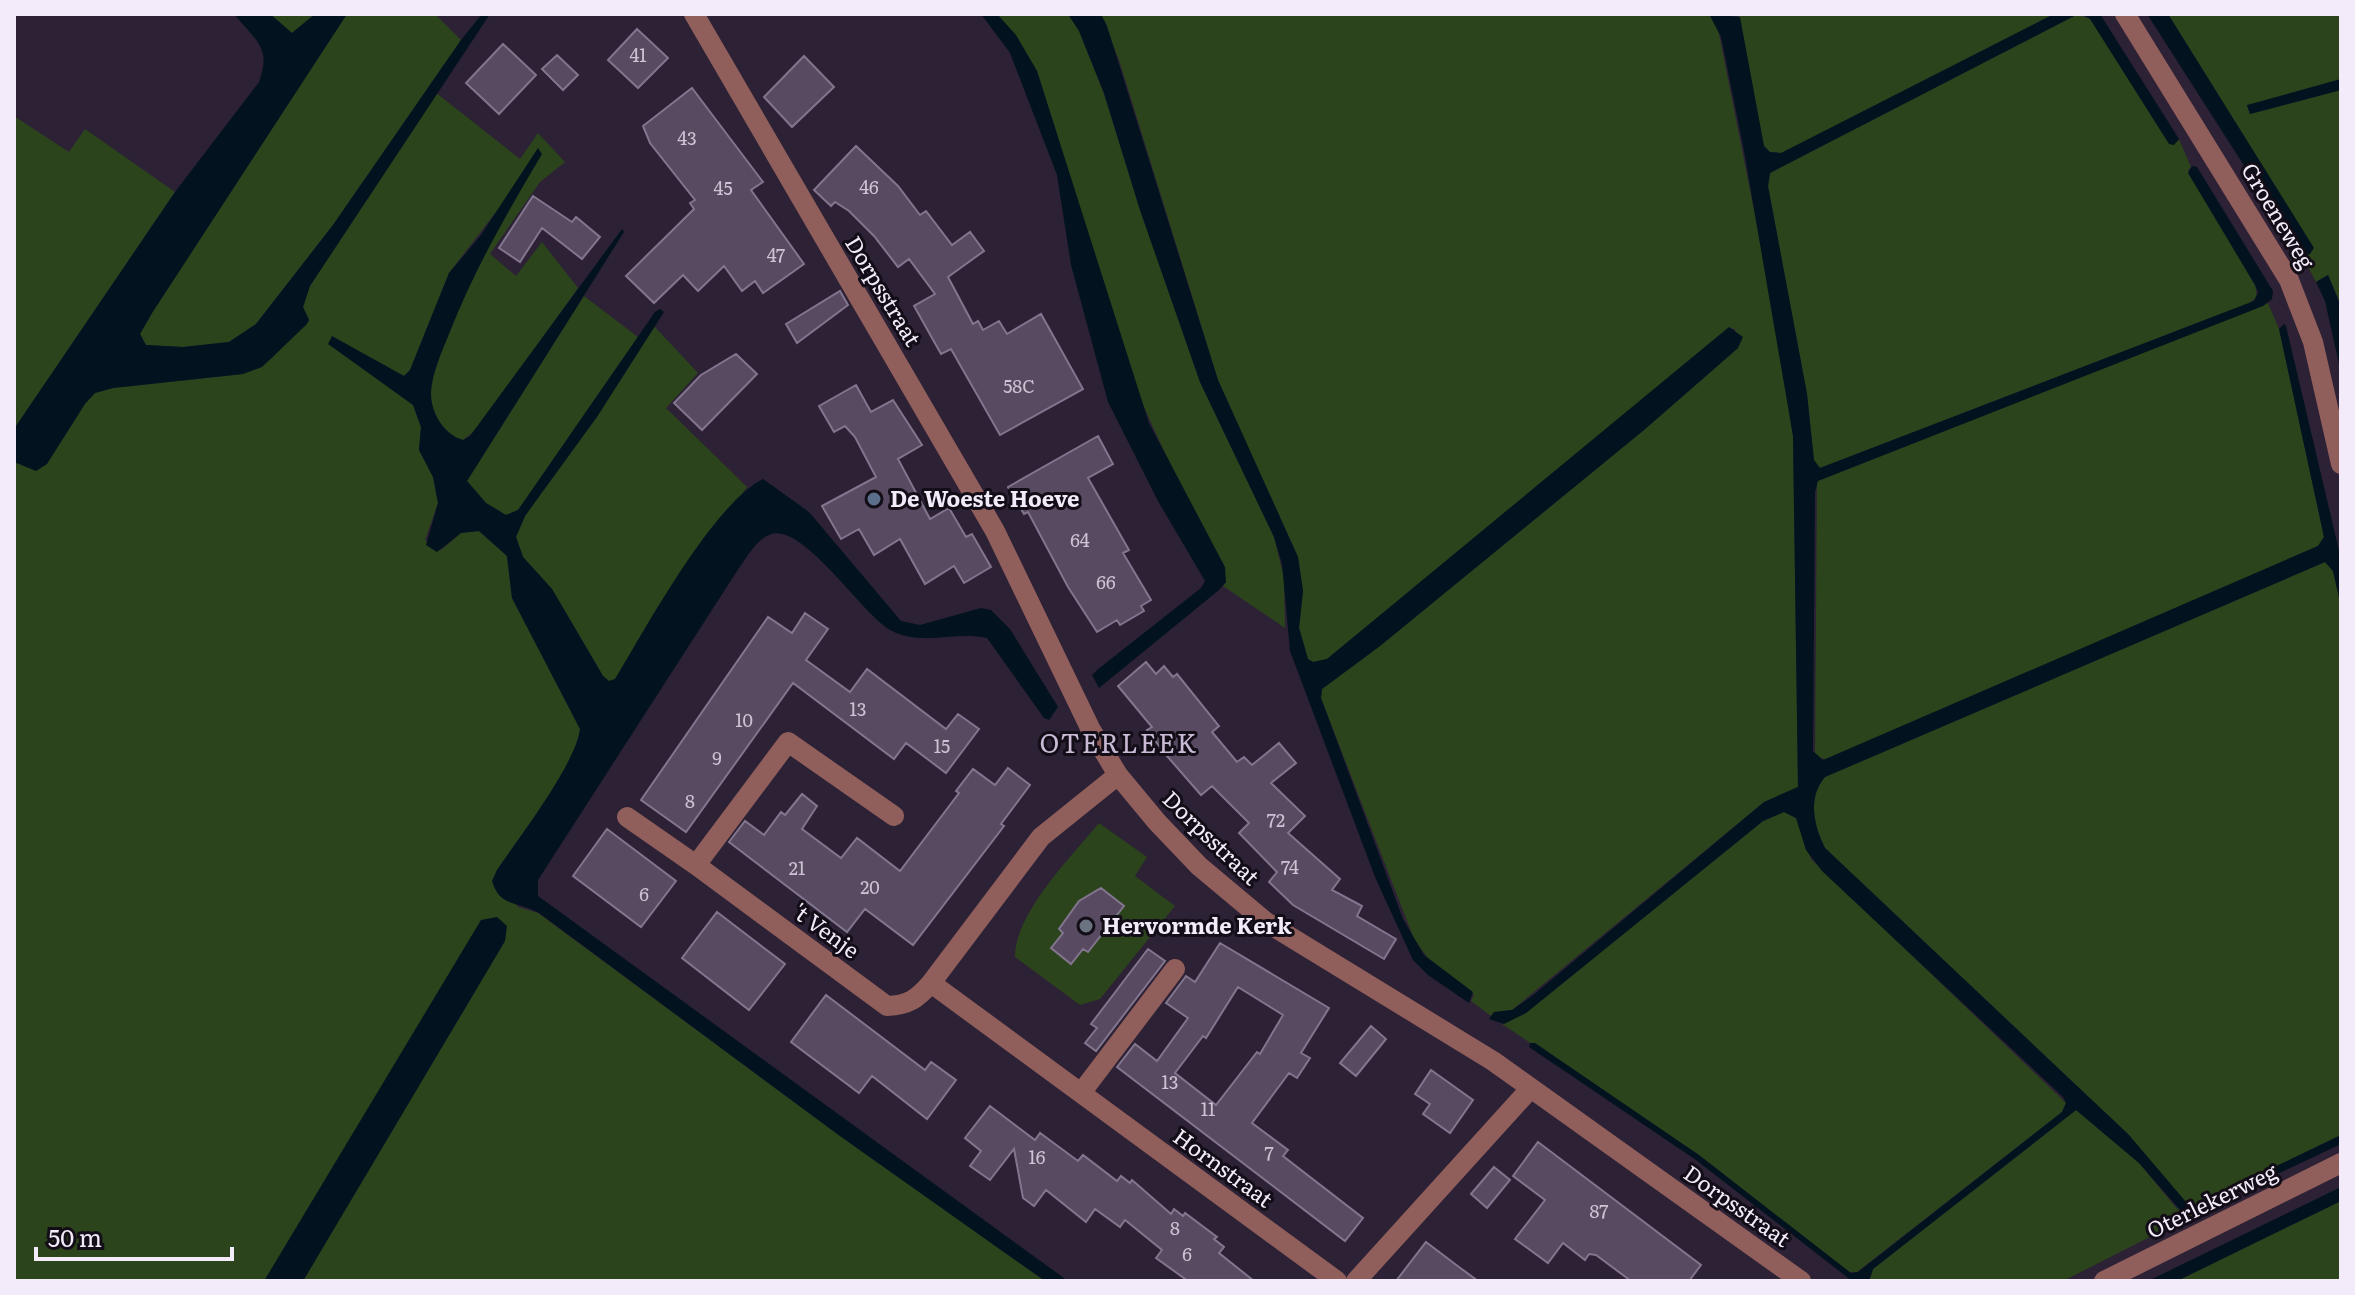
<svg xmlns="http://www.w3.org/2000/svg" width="2355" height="1295" font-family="Literata,serif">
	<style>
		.green { fill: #2c441c }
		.water { fill: #02131f }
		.building { fill: #574a61; stroke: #82758e; stroke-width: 2; fill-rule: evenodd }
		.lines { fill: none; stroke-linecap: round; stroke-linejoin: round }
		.minor { stroke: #905e5b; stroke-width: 20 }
		.service-dot { fill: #5c6f8a; stroke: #120d16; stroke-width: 3 }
		.worship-dot { fill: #6b7280; stroke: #120d16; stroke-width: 3 }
		.labels { text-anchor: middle; stroke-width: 6; stroke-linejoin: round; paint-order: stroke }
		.number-label { font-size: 18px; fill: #ccc3d3 }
		.street-label { font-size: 22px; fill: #f3ebf9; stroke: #120d16 }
		.poi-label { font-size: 22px; font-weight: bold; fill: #f3ebf9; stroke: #120d16; text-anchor: start }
		.quarter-label { font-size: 26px; letter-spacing: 2px; fill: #c9bad5; stroke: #120d16 }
	</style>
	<rect width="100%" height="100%" fill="#2c2135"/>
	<path class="green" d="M270,14H315L292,33Z
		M347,14H435L461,40L333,225L256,324L229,342L183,347L146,345L140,334L152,313Z
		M997,14H1068L1079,31L1104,94L1140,210L1200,382L1274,537L1284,578L1285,628L1223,586L1226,582C1199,512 1158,449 1133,378L1037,71L1016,36Z
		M1101,14H1709L1717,24L1779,336L1793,436L1798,787L1764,802L1512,1010L1494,1012L1491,1016L1471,1001L1474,995L1430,961L1414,939L1321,698L1322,689L1380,646L1644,430L1738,348L1735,329L1729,328L1327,659L1313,662L1308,659L1299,628L1303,591L1298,557L1218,380L1120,63Z
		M1738,14H2054L1782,153L1770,152L1764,146Z
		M2078,14L2090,19L2178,142L2179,139L2191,167L2188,170L2255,285L2257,297L2249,303L1820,468L1814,461L1807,394L1768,186L1770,173Z
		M2168,14H2341V79L2247,106L2250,114L2341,90V306L2328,275L2316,282L2302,256L2313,248Z
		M435,92L520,159L538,133L565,162L540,182L490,254L516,276L542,242L578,288L478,428L463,440C444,435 430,412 431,392C433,342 483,260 499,208L449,273L410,370L404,376L332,337L413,405L421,427L419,450L433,477L438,503L425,540L441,550L461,533L479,531L507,556L512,598L580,729C576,764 518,839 497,870L518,907L538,913L840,1136L1045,1281H303L505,941L264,1281H14V462L95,393L113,388L243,374L271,359L309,320L303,307L310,286Z
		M14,116L69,152L85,129L175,192L14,429Z
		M584,296L638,337L525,501L518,510L506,515L486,503L467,481Z
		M2268,303L2279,329L2324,537L2318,546L1830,760L1815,757L1817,481Z
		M654,326L698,373L666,408L747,487L654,613L615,680L609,681L603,676L552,589L523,557L516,537L525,516Z
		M2325,562L2333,571L2341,606V1135L2221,1193V1201L2063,1281H1869L1873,1269L2076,1110L2139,1163L2183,1216L2129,1135L1825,848C1814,826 1807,798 1825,777Z
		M1784,812L1796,818L1811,859L2066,1103L2062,1112L1857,1272H1848L1830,1258L1699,1155L1502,1024L1526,1013L1763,821Z
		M1099,823L1147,857L1135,876L1175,906L1100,999L1080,1005L1015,957C1015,913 1071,857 1099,823Z
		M2341,1201V1281H2177Z"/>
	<path class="water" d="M234,14H270L292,33L315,14H347L152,313L140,334L146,345L183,347L229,342L256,324L333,225L461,40L482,14H490L310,286L303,307L309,320L307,324L262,367L243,374L113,388L95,393L85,404L47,464L36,471L14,462V429L175,192L259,82C272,47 255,40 234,14Z
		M981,14H997L1016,35L1037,71L1149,423L1225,567L1226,582L1219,590L1099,688L1092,675L1097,670L1201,588L1205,581L1158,501L1108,402L1071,265L1057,175L1010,53Z
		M1068,14H1101L1107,26L1218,380L1298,557L1303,591L1299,628L1308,659L1313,662L1327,659L1729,327L1743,337L1738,348L1644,430L1380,646L1322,689L1321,698L1403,919L1424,955L1473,992L1469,1003L1428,975L1413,960L1375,877L1290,651L1282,564L1274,537L1200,382L1140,210L1104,93L1079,31Z
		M1709,14L1740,17L1764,146L1770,152L1781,153L2054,14H2078L1770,173L1768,186L1807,394L1814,460L1820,468L2254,301L2258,292L2255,285L2188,173L2192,166L2197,167L2273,291L2272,299L2263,306L1818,481L1815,492L1813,751L1823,760L2318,546L2324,537L2279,329L2284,324L2286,326L2341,559V606L2333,571L2325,562L1825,777C1807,798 1814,826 1825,848L2129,1135L2192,1209L2186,1217L2139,1163L2076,1110L1873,1269L1869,1281H1852L1696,1160L1529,1047L1530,1043H1535L1699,1155L1851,1273L1858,1272L2062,1112L2066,1103L2063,1097L1822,871L1806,850L1796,818L1784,812L1763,821L1526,1013L1504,1024L1489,1019L1494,1012L1512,1010L1532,996L1764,802L1798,787L1793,436L1744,151L1721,37Z
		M2082,14H2100L2179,139L2174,145L2169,144L2090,19Z
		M2147,14H2168L2314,248L2310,254L2302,256Z
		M2341,79V90L2250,114L2247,105Z
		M538,148L542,154C507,213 474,270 449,334C442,351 432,374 431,392C430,412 444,435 463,440L470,436L622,229L624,232L467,481L486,503L506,515L518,510L655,312L660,309L664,312L597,417L525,516L516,537L523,557L552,589L603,676L609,681L615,679C646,628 712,505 763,479L809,512L901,621L920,625L981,608L991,610L1010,629L1058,707L1049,720L1044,718L987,638C954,631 922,647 890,630C861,613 801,520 769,535C755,541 746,559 737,571L538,880V896L1068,1281H1045L840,1136L539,913C518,901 500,908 492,881L497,870C518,839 576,764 580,729L512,598L507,556L479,531L461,533L437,552L426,545L438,503L433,477L419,450L421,427L413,405L328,344L332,336L404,376L410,370L449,273L481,235Z
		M2328,275L2341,306V373L2325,301L2316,282Z
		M497,917L507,926L505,941L303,1281H264L481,920Z
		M2341,1135V1144L2220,1201L2221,1193Z
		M2341,1187V1201L2177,1281H2148Z"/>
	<path class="building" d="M637,29L668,58L638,88L608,60Z
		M503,44L536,75L499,114L466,83Z
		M557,55L578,75L563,90L542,69Z
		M804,56L834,87L792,127L764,97Z
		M692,88L763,182L751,190L804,264L763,293L755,281L742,291L724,266L698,291L683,275L654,303L626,276L694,209L690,203L695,200L650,143L643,126Z
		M856,146L898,186L920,215L926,211L952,245L970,232L984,251L948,277L973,324L978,321L983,330L999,321L1007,334L1041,314L1083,389L1000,435L951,349L941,354L914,306L935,294L909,259L898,267L874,236L849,211L835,202L831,206L814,190Z
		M533,196L572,222L576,217L600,237L582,259L542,228L520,262L499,248Z
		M840,291L848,305L797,343L786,324Z
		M736,354L757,374L702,430L674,403L701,375Z
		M856,385L871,412L893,400L922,445L898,459L930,519L949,508L966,537L972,534L991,567L964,583L954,566L925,584L900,539L874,555L859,529L841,539L822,506L876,477L855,437L845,426L834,432L819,406Z
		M1098,436L1113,464L1088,478L1129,550L1123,553L1151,600L1141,606L1144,611L1120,625L1117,620L1097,632L1068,587L1028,512L1024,514L1008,487Z
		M805,613L828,629L806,660L850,692L867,669L946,729L958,714L979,729L946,773L906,743L894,759L793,683L686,832L641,800L768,617L792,633Z
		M1146,662L1156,674L1164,666L1173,677L1177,674L1219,726L1212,732L1237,762L1244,757L1252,765L1279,743L1296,763L1271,783L1305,816L1288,833L1340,879L1332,890L1362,906L1357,916L1396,939L1384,959L1293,905L1269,882L1277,872L1239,833L1249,823L1212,786L1201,795L1167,756L1147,730L1152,727L1118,686Z
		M1008,768L1030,785L1001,824L1004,826L913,945L865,909L847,932L729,842L745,821L764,835L781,812L785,815L802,794L817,806L802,829L841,858L857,838L900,871L959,793L956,791L973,769L995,785Z
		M607,829L676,881L641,927L573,876Z
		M1101,888L1124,906L1088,952L1083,949L1071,964L1051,948L1063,933L1059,929L1079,901Z
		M717,912L785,964L749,1010L682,958Z
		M1220,943L1329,1008L1301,1053L1310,1058L1297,1078L1289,1073L1252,1123L1288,1150L1283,1156L1363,1218L1345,1241L1117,1067L1135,1044L1157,1061L1188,1018L1166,1003L1186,976L1195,982ZM1238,987L1283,1015L1260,1054L1257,1052L1216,1105L1175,1073L1203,1036L1206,1038Z
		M1148,949L1165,961L1096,1051L1085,1043L1097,1028L1091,1024Z
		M826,995L925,1070L931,1062L956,1080L927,1119L872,1076L859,1093L791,1042Z
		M1371,1026L1386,1039L1356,1076L1340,1063Z
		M1431,1070L1473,1100L1450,1133L1423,1114L1430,1104L1415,1094Z
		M990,1106L1035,1140L1040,1133L1078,1161L1083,1155L1117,1181L1121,1176L1130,1183L1132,1180L1171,1214L1174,1209L1183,1216L1185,1213L1217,1237L1214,1239L1224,1247L1219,1253L1254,1281H1188L1156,1258L1162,1250L1125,1220L1120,1227L1095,1209L1086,1222L1046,1190L1034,1206L1023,1198L1014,1149L990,1180L970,1166L981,1151L965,1138Z
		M1538,1142L1701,1265L1689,1281H1631L1596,1255L1589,1254L1585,1260L1563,1243L1548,1263L1515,1239L1545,1200L1513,1176Z
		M1494,1167L1510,1180L1487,1208L1471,1194Z
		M1426,1242L1459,1267L1478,1281H1396Z"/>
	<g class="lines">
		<path class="minor" d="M694,14L995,531L1091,730L1118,775L1157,822L1199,866L1266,922L1493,1061L1801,1281
			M2125,14L2289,280L2313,342L2341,464
			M894,816L788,742L696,865L887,1006C909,1005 917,999 931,983L1041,837L1118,775
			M627,817L696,865
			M931,983L1337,1281
			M1081,1093L1175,969
			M1356,1281L1530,1089
			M2104,1281L2341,1163"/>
	</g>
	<circle class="service-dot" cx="874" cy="499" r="8"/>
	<circle class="worship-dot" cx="1086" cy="926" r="8"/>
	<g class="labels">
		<g class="number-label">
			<text x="638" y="62">41</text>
			<text x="687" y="145">43</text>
			<text x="869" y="194">46</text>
			<text x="723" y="195">45</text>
			<text x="776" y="262">47</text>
			<text x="1019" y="393">58C</text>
			<text x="1080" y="547">64</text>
			<text x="1106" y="589">66</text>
			<text x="858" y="716">13</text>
			<text x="744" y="727">10</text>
			<text x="942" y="753">15</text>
			<text x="717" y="765">9</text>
			<text x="690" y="808">8</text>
			<text x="1276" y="827">72</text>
			<text x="1290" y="874">74</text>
			<text x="797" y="875">21</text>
			<text x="870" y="894">20</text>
			<text x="644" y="901">6</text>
			<text x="1170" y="1089">13</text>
			<text x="1208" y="1116">11</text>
			<text x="1269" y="1160">7</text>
			<text x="1037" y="1164">16</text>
			<text x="1599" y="1218">87</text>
			<text x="1175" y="1235">8</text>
			<text x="1187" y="1261">6</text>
		</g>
		<g class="street-label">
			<text transform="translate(2278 216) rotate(59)" y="8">Groeneweg</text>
			<text transform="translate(883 291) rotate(59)" y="8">Dorpsstraat</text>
			<text transform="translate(1211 838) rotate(44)" y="8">Dorpsstraat</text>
			<text transform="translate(826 931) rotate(36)" y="8">'t Venje</text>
			<text transform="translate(1223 1168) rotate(36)" y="8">Hornstraat</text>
			<text transform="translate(2212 1201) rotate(-26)" y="8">Oterlekerweg</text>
			<text transform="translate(1737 1206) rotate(35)" y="8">Dorpsstraat</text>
		</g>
		<g class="poi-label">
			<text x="890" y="507">De Woeste Hoeve</text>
			<text x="1102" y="934">Hervormde Kerk</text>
		</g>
		<g class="quarter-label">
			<text x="1119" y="753">OTERLEEK</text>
		</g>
	</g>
	<rect width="2355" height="1295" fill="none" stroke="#f3ebf9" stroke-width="32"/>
	<path d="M36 1247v12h196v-12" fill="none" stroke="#f3ebf9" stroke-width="4"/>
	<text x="48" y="1247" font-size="24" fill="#f3ebf9" stroke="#120d16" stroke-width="6" paint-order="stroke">50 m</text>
</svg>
